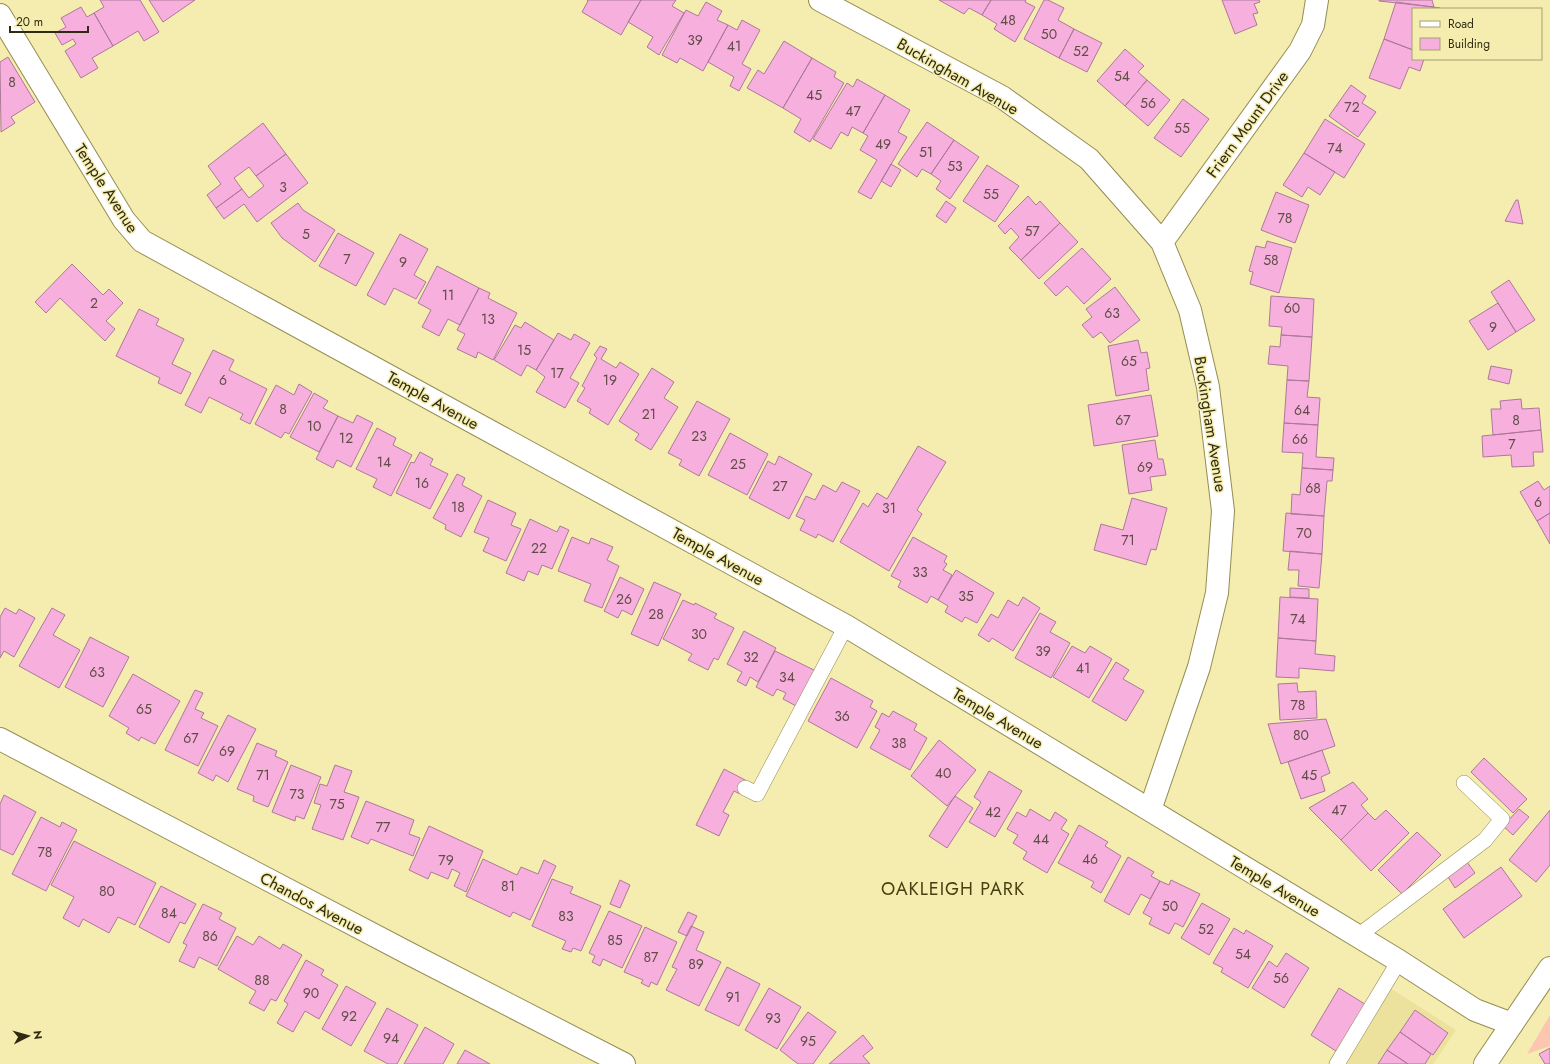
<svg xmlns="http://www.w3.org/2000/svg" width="1550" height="1064" font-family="Jost,sans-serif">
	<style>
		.built { fill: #ece29d }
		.green { fill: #fdc6b1 }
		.building { fill: #f7b0dd; stroke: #ad7899 }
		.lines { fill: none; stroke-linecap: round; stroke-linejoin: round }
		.service-casing { stroke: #958d53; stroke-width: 16 }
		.minor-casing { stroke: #958d53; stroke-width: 24 }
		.tertiary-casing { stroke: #958d53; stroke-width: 24 }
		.service { stroke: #fff; stroke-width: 15 }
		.minor { stroke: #fff; stroke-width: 22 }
		.tertiary { stroke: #fff; stroke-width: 22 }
		.labels { text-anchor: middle; stroke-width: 3; stroke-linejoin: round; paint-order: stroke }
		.number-label { font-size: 14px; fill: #614c46 }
		.street-label { font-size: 16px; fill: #2f2b13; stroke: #f5edaf }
		.quarter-label { font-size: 18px; letter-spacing: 1px; fill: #453f12; stroke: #f5edaf }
	</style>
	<rect width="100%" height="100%" fill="#f5edaf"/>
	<path class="built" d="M1379,981L1456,1030L1433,1064H1327Z"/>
	<path class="green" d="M1550,1015V1046L1527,1054Z"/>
	<path class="building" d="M100,0H140L159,32L144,41L138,31L113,46L94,13L104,7Z
		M149,0H195L163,22Z
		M587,0H641L621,35L582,12L588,1Z
		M641,0H676L672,6L684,13L659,55L647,47L653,37L628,22Z
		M939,0H991L982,15L969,8L964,14Z
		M991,0H1026L1025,2L1035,7L1015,42L994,29L997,24L982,15Z
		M1044,0H1048L1064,8L1058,20L1074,29L1059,58L1024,39Z
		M1222,0H1259L1260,2L1254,4L1258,13L1253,14L1257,25L1235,34Z
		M1379,0H1432L1434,7L1379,1Z
		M706,2L722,11L717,20L728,25L703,71L680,58L677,63L662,55L686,10L698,16Z
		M1396,2L1440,8L1413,9V50L1384,39Z
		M81,7L87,17L94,13L113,46L92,58L98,68L81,78L65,51L76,44L73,39L62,45L55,33L66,27L61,18Z
		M742,20L760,30L742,64L751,69L739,91L730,86L734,77L708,62L728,25L737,30Z
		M1074,29L1102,43L1087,72L1059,58Z
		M1384,39L1413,50V59H1424L1420,71L1409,67L1400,89L1369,78Z
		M784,41L812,58L783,108L747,88L758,70L764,74Z
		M1125,49L1144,66L1138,72L1147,80L1125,106L1097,81Z
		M8,57L35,102L11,117L15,123L1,132L0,62Z
		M812,58L836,72L834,77L844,83L810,142L794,132L801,119L783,108Z
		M857,79L885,95L863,133L852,127L848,136L841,132L831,149L813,139L847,83L853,87Z
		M1147,80L1170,100L1148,126L1125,106Z
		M1351,85L1366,96L1362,103L1376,112L1358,137L1329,116Z
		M885,95L910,110L898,132L907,137L871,199L858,192L877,160L860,150L868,136L863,133Z
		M1183,99L1209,119L1181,157L1154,138Z
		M1325,119L1365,144L1344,178L1304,153Z
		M927,122L954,140L931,174L922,169L917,177L898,164Z
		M263,123L286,154L256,176L249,167L234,178L242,189L216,208L207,195L221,184L208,166Z
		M954,140L979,157L950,199L936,189L941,181L931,174Z
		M1304,153L1335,172L1320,195L1308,187L1302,197L1283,185Z
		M286,154L308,183L257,222L244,204L224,219L216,208L242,189L249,198L264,186L256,176Z
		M891,164L901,170L891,187L881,181Z
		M987,165L1019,186L995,222L963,201Z
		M1276,192L1309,205L1295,243L1261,230Z
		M1028,196L1036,205L1040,201L1060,223L1021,260L1009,248L1019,237L1011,228L1005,234L998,226Z
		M1516,200H1518L1523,224L1505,221Z
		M946,201L956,208L946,223L936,216Z
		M298,203L303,210L335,230L315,262L282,238L271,223Z
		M1060,223L1078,242L1039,279L1021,260Z
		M338,233L374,253L356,286L319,266Z
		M400,234L428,249L414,275L426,282L416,299L394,288L385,305L367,295Z
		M1267,241L1292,248L1279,293L1250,284L1253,272L1249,271L1256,246L1265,248Z
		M1082,248L1111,279L1084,304L1067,286L1056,296L1044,283Z
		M72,264L103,295L109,289L123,303L106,321L115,329L105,341L60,298L46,313L35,302Z
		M437,266L479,288L460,325L448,319L439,336L422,327L431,310L418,303Z
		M1509,280L1535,320L1516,332L1491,292Z
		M1115,287L1140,320L1110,343L1101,332L1093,338L1082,325L1092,317L1086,309Z
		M479,288L490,293L488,298L517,313L493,360L478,352L476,358L457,349L465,334L457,330Z
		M1271,296L1314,299L1312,337L1281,335L1282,327L1269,326Z
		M1498,303L1516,332L1488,350L1469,321Z
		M139,309L159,319L156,325L184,339L172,364L191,373L181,394L158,383L160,378L116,356Z
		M525,322L554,340L536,370L527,365L521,376L494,360L515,325L521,328Z
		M558,333L571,340L574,334L590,343L570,378L579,383L565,408L536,392L545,377L536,370Z
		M1281,335L1312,337L1309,381L1287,380L1288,366L1268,364L1270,346L1280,347Z
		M1138,340L1141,353L1147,352L1150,368L1146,369L1149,390L1116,396L1108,346Z
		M600,346L607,349L601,359L616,368L620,362L639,374L608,425L589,413L591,409L577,401L585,388L582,386L597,358L594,355Z
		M213,350L234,360L229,370L267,389L250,424L240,419L243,414L209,397L201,413L185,405Z
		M1491,366L1512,370L1509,384L1488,379Z
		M652,368L674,382L664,398L678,407L651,450L635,440L639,434L619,421Z
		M1287,380L1309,381L1307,397L1320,398L1318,425L1284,423Z
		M299,384L312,392L289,434L285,432L281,438L255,424L276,385L294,395Z
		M314,393L328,401L323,408L338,416L319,452L290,437Z
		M1151,395L1158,436L1094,446L1088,405Z
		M1521,399L1522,409L1539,408L1541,430L1493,435L1491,409H1501L1500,401Z
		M697,401L730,419L699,476L679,465L682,460L668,453Z
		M357,415L373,423L351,467L337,460L333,468L316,459L338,416L353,423Z
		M1284,423L1318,425L1316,457L1334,458L1333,470L1302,468L1303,453L1282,452Z
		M377,428L396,438L393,445L412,455L391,496L373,487L377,479L356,469Z
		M1541,430L1543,452H1533L1534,466L1512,467L1511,455L1483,457L1482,436Z
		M730,433L768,454L747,495L708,475Z
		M1155,440L1158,459H1163L1166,475L1150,477L1152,490L1129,494L1122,445Z
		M918,446L946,462L917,510L922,514L889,571L840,542L863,503L868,507L877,493L887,499Z
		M420,452L433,459L430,465L448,474L430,509L396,493L411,462L414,463Z
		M779,456L812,474L789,519L749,498L768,461L775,465Z
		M1302,468L1333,470L1332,481H1327L1324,516L1291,514L1292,494L1300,495Z
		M457,474L465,478L462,485L482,496L461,537L445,529L446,525L433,518Z
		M1538,481L1544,490L1550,486V513L1537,521L1520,492Z
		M842,482L860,491L833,542L818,534L816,538L800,530L805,520L796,516L806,496L815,500L823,485L836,492Z
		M1132,498L1167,508L1156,550L1151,549L1146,565L1094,550L1101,524L1123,530Z
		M488,500L516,513L511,525L521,529L506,561L483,551L489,538L474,532Z
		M1286,513L1324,516L1322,554L1283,551Z
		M1550,513V544L1537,521Z
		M530,519L557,532L560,526L569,530L552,569L542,565L538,575L528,571L524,581L506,573Z
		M572,537L589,544L591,538L613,547L607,560L619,566L602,608L584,601L591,584L558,571Z
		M913,537L947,556L944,562L947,564L943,570L952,575L938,600L931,596L927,603L898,587L901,581L891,576Z
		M1290,551L1322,554L1319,588L1298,586L1299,570H1288Z
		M956,570L994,593L977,623L965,617L962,622L945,612L948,606L938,600Z
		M620,577L644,589L632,615L622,610L618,618L604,611Z
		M654,582L681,594L658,646L631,634Z
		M1290,588L1309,589V598L1290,597Z
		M1023,597L1040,608L1013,651L992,638L989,642L978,635L991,614L998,618L1008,600L1018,606Z
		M1280,597L1318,599L1316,641L1278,638Z
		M683,600L694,605L695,603L717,614L714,618L734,628L718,660L714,658L708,670L688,660L692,654L663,639Z
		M5,608L16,614L19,609L35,618L14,657L4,651L0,658V617Z
		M52,608L65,615L53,635L80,650L59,688L19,666Z
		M1040,613L1056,622L1050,632L1070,643L1051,678L1015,658Z
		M744,631L776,648L758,682L750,677L746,686L737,681L742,672L727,664Z
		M90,637L129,657L103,707L65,687Z
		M1278,638L1316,641L1315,654L1335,656L1334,671L1299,668V678L1276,677Z
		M1072,646L1085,653L1090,646L1112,659L1089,698L1053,677Z
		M775,651L816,671L798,707L783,699L786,693L777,689L773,696L756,687Z
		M1116,662L1129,670L1123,679L1144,691L1126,721L1092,701Z
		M133,674L180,701L155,744L141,737L139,741L126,733L129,728L109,716Z
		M831,678L873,701L870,707L877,711L857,748L808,721Z
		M1297,683L1298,692L1316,691L1317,718L1280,720L1278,684Z
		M195,690L203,693L195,709L204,713L201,718L218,726L198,766L165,750Z
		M893,711L917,724L914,730L927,738L910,770L870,748L880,730L875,727L882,713L889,717Z
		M228,715L256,729L228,782L216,775L213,781L198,773Z
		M1326,719L1335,746L1281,764L1268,724Z
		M939,740L976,770L947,806L911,776Z
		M257,743L277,751L275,756L288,762L268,807L253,801L254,796L237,789Z
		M1322,750L1330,773L1321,777L1325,791L1301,799L1288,762Z
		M1484,758L1527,799L1513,813L1471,772Z
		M291,765L321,777L304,819L296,816L295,821L272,812Z
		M335,765L352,771L344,792L359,797L343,840L312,829L321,805L314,803L320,784L327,786Z
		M724,769L747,781L740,794L734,791L723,812L729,815L719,836L696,825Z
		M989,771L1022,791L995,837L969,822L981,802L974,797Z
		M1353,782L1368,799L1361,805L1368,813L1341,840L1309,808Z
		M4,795L36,812L13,855L0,849V804Z
		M955,796L973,808L947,848L929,836Z
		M366,801L414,820L409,834L420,838L413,856L371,839L368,844L351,837Z
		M1030,809L1050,821L1055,812L1067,820L1061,829L1069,834L1047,873L1023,859L1027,852L1013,843L1018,835L1007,829L1017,812L1026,817Z
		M1519,809L1529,817L1513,835L1503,826Z
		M1386,810L1409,833L1371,871L1341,840L1368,813L1375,820Z
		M1550,810V865L1536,882L1509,860Z
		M41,817L60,827L62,822L77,830L46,891L12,874Z
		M1079,825L1108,842L1105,846L1121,856L1101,893L1091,887L1094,882L1058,863Z
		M429,826L483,851L466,892L454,886L460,873L452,869L448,879L431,872L428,879L409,870Z
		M1417,832L1441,855L1402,894L1378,870Z
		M74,841L156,883L135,925L118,917L109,933L83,919L79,927L63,918L74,897L51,885Z
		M1128,857L1154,872L1151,876L1160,881L1150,899L1141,894L1129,915L1104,901Z
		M483,859L517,875L521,867L538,874L544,860L556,866L530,920L513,912L510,917L466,896Z
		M1467,862L1475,873L1455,888L1448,877Z
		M1501,867L1522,896L1464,938L1443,909Z
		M552,879L573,887L570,893L601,906L581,951L573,948L571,952L562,949L566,941L532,926Z
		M620,880L630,885L620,908L610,904Z
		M1171,880L1200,894L1183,927L1175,923L1169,934L1149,924L1152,918L1143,913L1160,881L1169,885Z
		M161,886L196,904L185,924L180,922L169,943L139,927Z
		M1202,903L1230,919L1209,955L1181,938Z
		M203,904L222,913L219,919L236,928L217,966L199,957L194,968L179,961L187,945L183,943Z
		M609,911L642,926L622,968L603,959L600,966L592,962L595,956L589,953Z
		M688,912L697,916L687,936L678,932Z
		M691,926L704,932L696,950L721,962L699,1006L666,990L677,969L672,967Z
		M645,927L677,942L657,985L651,982L649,987L641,983L643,980L624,972Z
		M1234,928L1244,934L1246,930L1273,946L1248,988L1221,972L1223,968L1213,963Z
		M237,936L253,945L259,936L280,949L283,944L302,955L276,1001L271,999L264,1011L249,1003L256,991L218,969Z
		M1286,953L1309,968L1284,1008L1252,988L1269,961L1277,967Z
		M306,960L324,970L321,975L338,985L319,1019L305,1011L293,1032L277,1023L288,1004L284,1001Z
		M727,967L760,984L739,1026L705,1010Z
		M346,986L376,1003L351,1046L322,1029Z
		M769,988L801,1007L777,1049L745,1030Z
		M1339,988L1368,1006L1339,1053L1311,1035Z
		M387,1008L418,1025L397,1064H388L364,1051Z
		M1415,1010L1448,1033L1433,1055L1400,1032Z
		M808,1012L836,1032L813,1064H798L780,1050Z
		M425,1027L454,1044L443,1064H404Z
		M1400,1032L1431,1054L1425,1064H1408L1387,1050Z
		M863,1035L873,1048L863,1056L870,1064H829Z
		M1550,1048V1064H1545L1539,1054Z
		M465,1050L490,1064H457Z
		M1387,1050L1408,1064H1378Z"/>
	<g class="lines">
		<defs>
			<path id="service" d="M745,788L757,794L846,626
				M1358,936L1485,840L1502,819L1464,783
				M1337,1064L1399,961"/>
			<path id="minor" d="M820,0L1002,97L1089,159L1162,242L1190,310L1208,387L1223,511L1217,593L1199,667L1150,810
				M0,15L124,220L142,241L846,626L1399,961L1475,1010L1512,1024
				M1162,242L1300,51L1313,25L1317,0
				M0,739L408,953L624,1064"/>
			<path id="tertiary" d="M1485,1064L1550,968"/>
		</defs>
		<use href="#service" class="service-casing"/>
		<use href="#minor" class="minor-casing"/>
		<use href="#tertiary" class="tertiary-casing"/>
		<use href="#service" class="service"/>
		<use href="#minor" class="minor"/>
		<use href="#tertiary" class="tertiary"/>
	</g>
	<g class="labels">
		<g class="number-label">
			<text x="1008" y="25">48</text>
			<text x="1049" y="39">50</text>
			<text x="695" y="45">39</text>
			<text x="734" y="51">41</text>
			<text x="1081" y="56">52</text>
			<text x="1122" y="81">54</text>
			<text x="12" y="87">8</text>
			<text x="814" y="100">45</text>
			<text x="1148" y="108">56</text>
			<text x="1352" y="112">72</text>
			<text x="853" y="116">47</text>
			<text x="1182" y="133">55</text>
			<text x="883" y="149">49</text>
			<text x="1335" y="153">74</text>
			<text x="926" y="157">51</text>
			<text x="955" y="171">53</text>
			<text x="283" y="192">3</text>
			<text x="991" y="199">55</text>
			<text x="1285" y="223">78</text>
			<text x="1032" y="236">57</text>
			<text x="306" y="239">5</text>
			<text x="347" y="264">7</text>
			<text x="1271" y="265">58</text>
			<text x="403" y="267">9</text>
			<text x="448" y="300">11</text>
			<text x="94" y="308">2</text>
			<text x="1292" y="313">60</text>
			<text x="1112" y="318">63</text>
			<text x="488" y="324">13</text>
			<text x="1493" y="332">9</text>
			<text x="524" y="355">15</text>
			<text x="1129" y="366">65</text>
			<text x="557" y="378">17</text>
			<text x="223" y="385">6</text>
			<text x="610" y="385">19</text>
			<text x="283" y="414">8</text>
			<text x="1302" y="415">64</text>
			<text x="649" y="419">21</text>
			<text x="1123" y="425">67</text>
			<text x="1516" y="425">8</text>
			<text x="314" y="431">10</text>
			<text x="699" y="441">23</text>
			<text x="346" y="443">12</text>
			<text x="1300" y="444">66</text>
			<text x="1512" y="449">7</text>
			<text x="384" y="467">14</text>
			<text x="738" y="469">25</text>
			<text x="1145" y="472">69</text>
			<text x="422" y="488">16</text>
			<text x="780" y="491">27</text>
			<text x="1313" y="493">68</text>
			<text x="1538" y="507">6</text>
			<text x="458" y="512">18</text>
			<text x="889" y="513">31</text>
			<text x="1304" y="538">70</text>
			<text x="1128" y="545">71</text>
			<text x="539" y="553">22</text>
			<text x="920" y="577">33</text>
			<text x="966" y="601">35</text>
			<text x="624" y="604">26</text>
			<text x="656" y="619">28</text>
			<text x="1298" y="624">74</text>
			<text x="699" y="639">30</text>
			<text x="1043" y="656">39</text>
			<text x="751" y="662">32</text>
			<text x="1083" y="673">41</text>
			<text x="97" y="677">63</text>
			<text x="787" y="682">34</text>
			<text x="1298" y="710">78</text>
			<text x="144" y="714">65</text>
			<text x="842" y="721">36</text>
			<text x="1301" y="740">80</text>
			<text x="191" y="743">67</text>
			<text x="899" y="748">38</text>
			<text x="227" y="756">69</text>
			<text x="943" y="778">40</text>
			<text x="263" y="780">71</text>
			<text x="1309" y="780">45</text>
			<text x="297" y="799">73</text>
			<text x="337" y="809">75</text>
			<text x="1339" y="815">47</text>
			<text x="993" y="817">42</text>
			<text x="383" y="832">77</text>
			<text x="1041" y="844">44</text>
			<text x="45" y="857">78</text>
			<text x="1090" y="864">46</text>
			<text x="446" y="865">79</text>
			<text x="508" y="891">81</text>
			<text x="107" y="896">80</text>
			<text x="1170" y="911">50</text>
			<text x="169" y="918">84</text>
			<text x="566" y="921">83</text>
			<text x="1206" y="934">52</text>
			<text x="210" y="941">86</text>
			<text x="615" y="945">85</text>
			<text x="1243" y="959">54</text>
			<text x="651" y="962">87</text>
			<text x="696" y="969">89</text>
			<text x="1281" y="983">56</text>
			<text x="262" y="985">88</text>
			<text x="311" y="998">90</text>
			<text x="733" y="1002">91</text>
			<text x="349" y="1021">92</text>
			<text x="773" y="1023">93</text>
			<text x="391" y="1043">94</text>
			<text x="808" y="1046">95</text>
		</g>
		<g class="street-label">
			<text transform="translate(958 76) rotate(30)" y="6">Buckingham Avenue</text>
			<text transform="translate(1247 124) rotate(-54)" y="6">Friern Mount Drive</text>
			<text transform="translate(107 188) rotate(57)" y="6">Temple Avenue</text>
			<text transform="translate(433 400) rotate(29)" y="6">Temple Avenue</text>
			<text transform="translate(1211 424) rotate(81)" y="6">Buckingham Avenue</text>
			<text transform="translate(718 556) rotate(29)" y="6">Temple Avenue</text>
			<text transform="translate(998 718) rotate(31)" y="6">Temple Avenue</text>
			<text transform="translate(1275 886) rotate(31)" y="6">Temple Avenue</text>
			<text transform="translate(312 903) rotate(28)" y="6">Chandos Avenue</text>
		</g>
		<g class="quarter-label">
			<text x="953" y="895">OAKLEIGH PARK</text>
		</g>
	</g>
	<rect x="1412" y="8" width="130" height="52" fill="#f5edaf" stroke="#a69f71"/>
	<rect x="1420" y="21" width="20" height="6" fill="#ffffff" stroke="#a69f71"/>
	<text x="1448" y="28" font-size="12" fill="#2f2b13">Road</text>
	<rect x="1420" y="38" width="20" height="12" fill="#f7b0dd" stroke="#a69f71"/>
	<text x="1448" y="48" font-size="12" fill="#2f2b13">Building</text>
	<g transform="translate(28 1036) rotate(84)" stroke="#f5edaf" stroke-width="3" paint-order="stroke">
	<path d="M0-3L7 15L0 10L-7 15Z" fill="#2f2b13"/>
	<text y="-6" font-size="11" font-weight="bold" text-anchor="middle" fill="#2f2b13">N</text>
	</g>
	<path d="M10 26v6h78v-6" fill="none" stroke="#2f2b13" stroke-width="2"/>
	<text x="16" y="26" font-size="12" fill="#2f2b13" stroke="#f5edaf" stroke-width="3" paint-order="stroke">20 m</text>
</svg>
